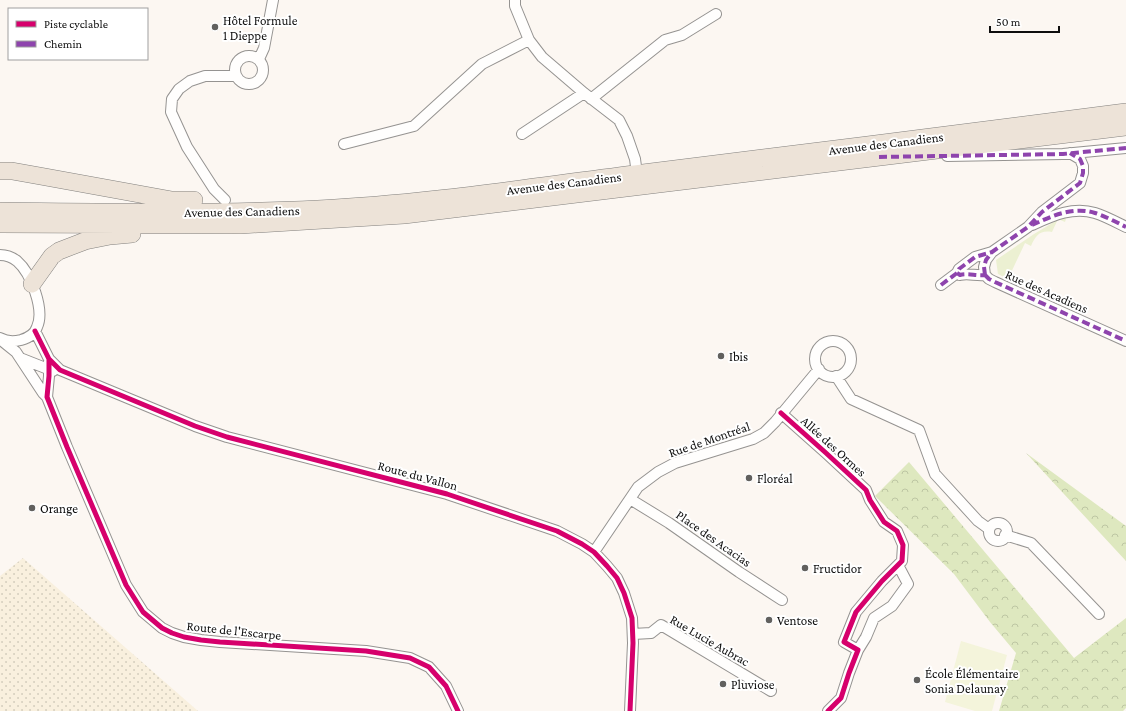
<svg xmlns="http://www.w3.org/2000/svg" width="1126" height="711" font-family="'Crimson Pro',serif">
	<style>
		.farmland { fill: url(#farmland-dots) }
		.grass { fill: #ecf0d2 }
		.forest { fill: url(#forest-crowns) }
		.pitch { fill: #f4f4db }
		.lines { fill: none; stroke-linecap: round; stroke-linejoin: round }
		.minor-casing { stroke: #959391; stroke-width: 12 }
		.primary-casing { stroke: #82807e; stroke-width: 18 }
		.minor { stroke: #fffefd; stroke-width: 10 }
		.primary { stroke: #ede3d8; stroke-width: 17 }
		.quiet { stroke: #8e44ad; stroke-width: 4; stroke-dasharray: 8 4; stroke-linecap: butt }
		.cycleway-casing { stroke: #fff; stroke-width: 8 }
		.cycleway { stroke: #d6006c; stroke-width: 5 }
		.poi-dot { fill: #61605e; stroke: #fff; stroke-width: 1.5 }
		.labels { text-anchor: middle; stroke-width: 4; stroke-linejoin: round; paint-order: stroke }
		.poi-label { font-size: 13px; fill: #0e0e0e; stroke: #fff; text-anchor: start }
		.street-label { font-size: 13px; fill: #0e0e0e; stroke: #fff }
	</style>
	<defs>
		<pattern id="farmland-dots" width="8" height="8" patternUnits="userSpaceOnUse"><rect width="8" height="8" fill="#f9f0de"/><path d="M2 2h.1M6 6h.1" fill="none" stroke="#d4cdbd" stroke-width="1.8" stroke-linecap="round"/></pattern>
		<pattern id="forest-crowns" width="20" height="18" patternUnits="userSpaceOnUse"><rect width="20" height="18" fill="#dee8bf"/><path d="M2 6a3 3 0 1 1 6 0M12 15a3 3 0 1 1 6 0" fill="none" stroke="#bdc6a3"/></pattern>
	</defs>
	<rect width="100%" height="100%" fill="#fcf7f2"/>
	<path class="farmland" d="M23,558L198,711H0V576Z"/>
	<path class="grass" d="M1065,217L1066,219L1065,222L1058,219L1052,232C1040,230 1036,235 1031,246L1025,243L1008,279L998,274L996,260L1034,234L1054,222V219Z"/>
	<path class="forest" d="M1026,453L1126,526V561Z
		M909,462L1074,658L1126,618V708L1123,711H999L1016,653L990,622L954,574L875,496Z"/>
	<path class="pitch" d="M961,641L1007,655L992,711H975L945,702Z"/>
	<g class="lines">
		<defs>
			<path id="minor" d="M515,0V6L529,40L542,57L584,93L619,120L627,136L635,159L637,174
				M235 70a14 14 0 1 1 28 0a14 14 0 1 1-28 0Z
				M259,59L264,48L273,0
				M591,99L665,40L682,35L716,14
				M522,134L584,93
				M344,144L414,126L482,64L529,40
				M947,156L1063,154L1126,148
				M225,200L214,189L187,147L171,112L172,99L179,89L190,81L205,76H236
				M1032,225C1052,216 1073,206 1095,213C1105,216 1116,222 1126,227
				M0,255C6,255 12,257 17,261C31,273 45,310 37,327C35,334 28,338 21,340C13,342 7,342 0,338
				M957,273L960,275C968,273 976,276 985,275
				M985,275L984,267L986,260L992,252L1028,227L1042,212L1080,183L1083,173V166L1080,159L1070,153
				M985,275L989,279L995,282L1126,341
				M941,285L957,273L959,269L975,257L992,252
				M35,331L49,359L60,370L195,426L227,437L447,494L557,531L582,544L594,552L607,566L617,578L624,593L632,618L633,643L630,711
				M1,340L16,352L43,393L47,397
				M815 359a18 18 0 1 1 36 0a18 18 0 1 1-36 0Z
				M20,358L53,371
				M49,359V376L47,397L67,447L126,585L143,612L162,628L172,633L184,637L201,640L220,642L366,651L410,658L429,667L446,686L458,711
				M836,376L851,399L919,430L935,474L978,521L989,529
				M781,413L826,453L866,490L870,500L884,522L897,531L903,545L902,561L882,581L856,612L844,642L858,650L849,673L841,698L828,711
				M630,499L669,523L739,572L782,600
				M989 532a9 9 0 1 1 18 0a9 9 0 1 1-18 0Z
				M1005,535L1031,543L1099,614
				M594,552L638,487L658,472L675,463L753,439L764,433L775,422L819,369
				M633,634L651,633L661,625L771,691
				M858,650L866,637L874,618L892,606L908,584L898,565"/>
			<path id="primary" d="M0,171H12L40,176L172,200H194
				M0,211C106,212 213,214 318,209C424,204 530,187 635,174C799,154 962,133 1126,112
				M0,224L241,225L404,215L1126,127
				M32,284L52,256L59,251L85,241L110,236L132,234"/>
		</defs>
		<use href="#minor" class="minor-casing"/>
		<use href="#primary" class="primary-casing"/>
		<use href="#minor" class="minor"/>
		<use href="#primary" class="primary"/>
		<path class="quiet" d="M879,157L1063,154L1126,148
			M1032,225C1052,216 1073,206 1095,213C1105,216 1116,222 1126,227
			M957,273L960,275C968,273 976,276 985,275
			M985,275L984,267L986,260L992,252L1028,227L1042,212L1080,183L1083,173V166L1080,159L1070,153
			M985,275L989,279L995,282L1126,341
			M941,285L957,273L959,269L975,257L992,252"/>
		<defs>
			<path id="cycleway" d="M35,331L49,359L60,370L195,426L227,437L447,494L557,531L582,544L594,552L607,566L617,578L624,593L632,618L633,643L630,711
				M49,359V376L47,397L67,447L126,585L143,612L162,628L172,633L184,637L201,640L220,642L366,651L410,658L429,667L446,686L458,711
				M781,413L826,453L866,490L870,500L884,522L897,531L903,545L902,561L882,581L856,612L844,642L858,650L849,673L841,698L828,711"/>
		</defs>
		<use href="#cycleway" class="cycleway-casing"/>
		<use href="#cycleway" class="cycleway"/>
	</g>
	<g class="poi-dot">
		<circle cx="215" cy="27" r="4"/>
		<circle cx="721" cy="356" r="4"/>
		<circle cx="749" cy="478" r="4"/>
		<circle cx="32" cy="508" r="4"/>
		<circle cx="805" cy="568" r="4"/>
		<circle cx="769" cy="620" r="4"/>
		<circle cx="917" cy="680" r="4"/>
		<circle cx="723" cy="684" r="4"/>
	</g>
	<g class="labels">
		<g class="poi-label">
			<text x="223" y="25">Hôtel Formule<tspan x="223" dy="15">1 Dieppe</tspan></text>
			<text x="729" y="361">Ibis</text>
			<text x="757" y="483">Floréal</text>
			<text x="40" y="513">Orange</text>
			<text x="813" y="573">Fructidor</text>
			<text x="777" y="625">Ventose</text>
			<text x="925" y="678">École Élémentaire<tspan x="925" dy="15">Sonia Delaunay</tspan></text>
			<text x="731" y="689">Pluviose</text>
		</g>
		<g class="street-label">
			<text transform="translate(886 143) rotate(-7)" y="5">Avenue des Canadiens</text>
			<text transform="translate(564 183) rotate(-7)" y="5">Avenue des Canadiens</text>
			<text transform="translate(242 211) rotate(-1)" y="5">Avenue des Canadiens</text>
			<text transform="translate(1047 291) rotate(24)" y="5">Rue des Acadiens</text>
			<text transform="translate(709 439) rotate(-19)" y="5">Rue de Montréal</text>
			<text transform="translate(834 446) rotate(42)" y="5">Allée des Ormes</text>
			<text transform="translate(418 475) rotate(15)" y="5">Route du Vallon</text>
			<text transform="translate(714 538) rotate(35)" y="5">Place des Acacias</text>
			<text transform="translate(234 630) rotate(6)" y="5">Route de l'Escarpe</text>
			<text transform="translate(710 640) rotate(30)" y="5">Rue Lucie Aubrac</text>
		</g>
	</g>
	<rect x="8" y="8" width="140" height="52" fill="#ffffff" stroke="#9f9f9f"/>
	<rect x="16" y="21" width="20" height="6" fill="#d6006c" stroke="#9f9f9f"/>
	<text x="44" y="28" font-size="12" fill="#0e0e0e">Piste cyclable</text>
	<rect x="16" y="41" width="20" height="6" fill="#8e44ad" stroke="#9f9f9f"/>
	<text x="44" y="48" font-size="12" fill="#0e0e0e">Chemin</text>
	<path d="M990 26v6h69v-6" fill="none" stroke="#0e0e0e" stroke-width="2"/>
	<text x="996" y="26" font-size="12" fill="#0e0e0e" stroke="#ffffff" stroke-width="3" paint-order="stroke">50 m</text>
</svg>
